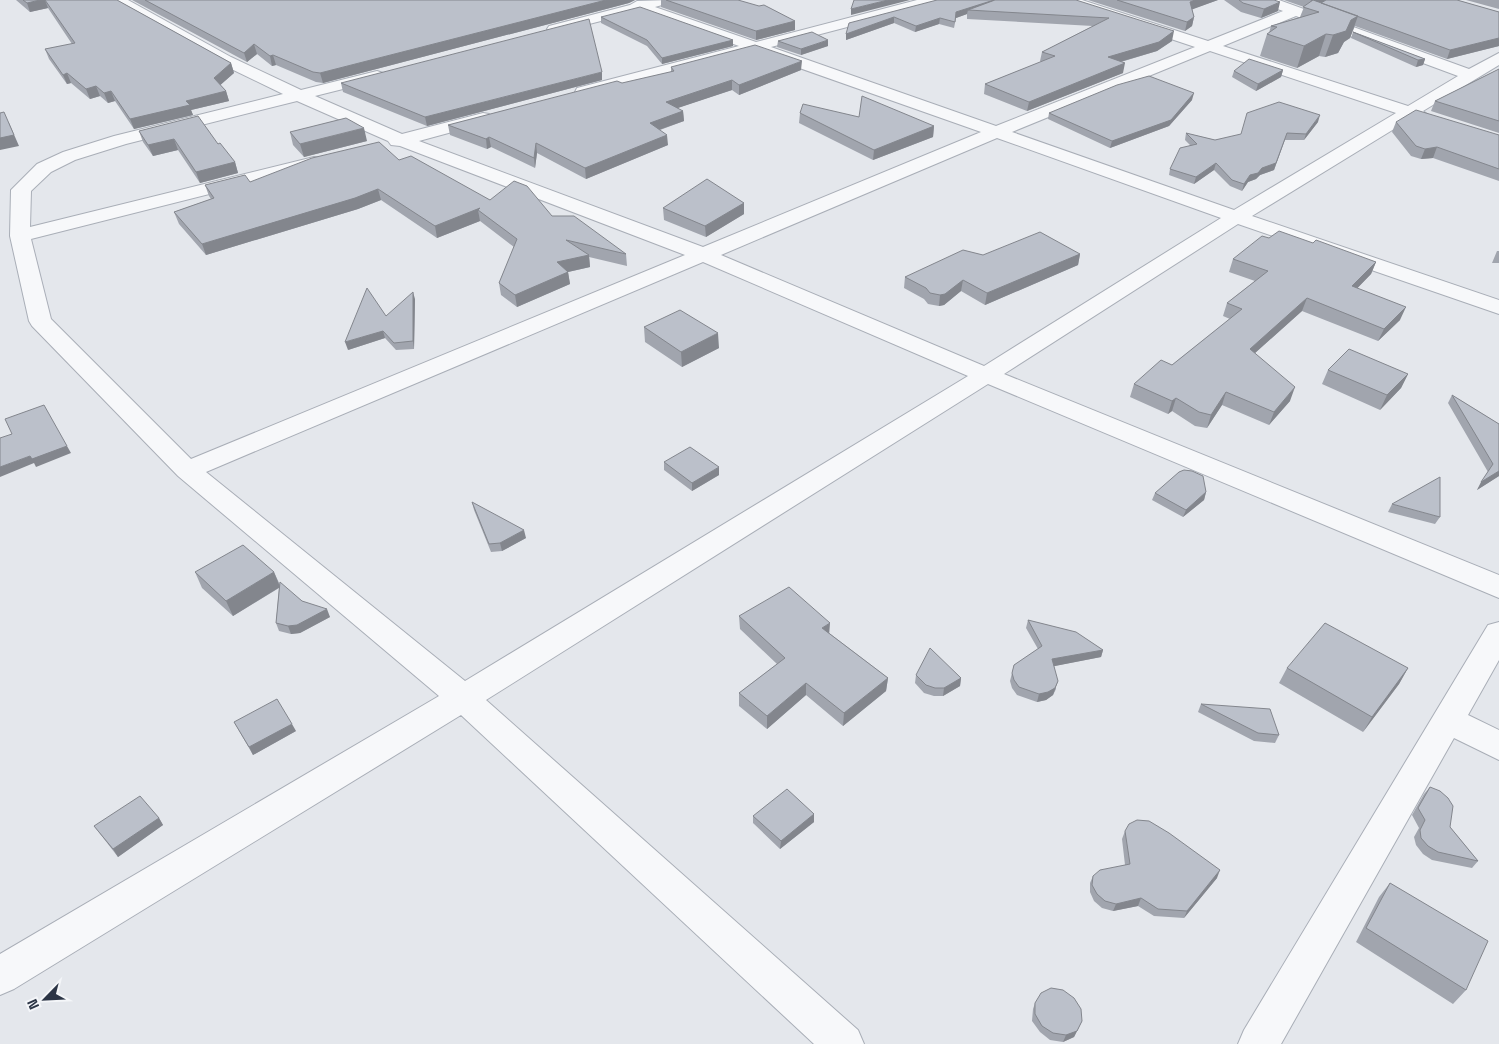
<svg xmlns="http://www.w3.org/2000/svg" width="1499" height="1044" font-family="'Space Grotesk',sans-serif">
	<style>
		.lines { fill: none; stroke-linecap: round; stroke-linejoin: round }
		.minor-casing { stroke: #a9aeb7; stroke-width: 2 }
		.minor { fill: #f7f8fa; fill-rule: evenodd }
		.wall { fill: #a1a5ae }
		.shaded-wall { fill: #83868d }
		.building { fill: #bbc0ca; stroke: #83868d }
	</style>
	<rect width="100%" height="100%" fill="#e4e7ec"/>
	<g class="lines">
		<defs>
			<path id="minor" d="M111,0H128L231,57L301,90L377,71L383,73L385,76L383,79L315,96L402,134L483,113L489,114L492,118L489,122L419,141L703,247L981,132L754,52L583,97L577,96L575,92L577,88L739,46L640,11L554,33L549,32L547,29L549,26L630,5L637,1L671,0L669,3L655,7L756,42L917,0H941L939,3L771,47L996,126L1195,47L1063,3L1061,0H1082L1208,41L1283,11L1261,3L1259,0H1279L1469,69L1499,53V65L1423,111L1428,115L1425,119L1419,120L1412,118L1252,216L1499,300V314L1238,224L1004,374L1499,575V598L988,384L486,700L858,1030L864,1044H814L461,715L14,989L0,995V954L439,696L178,476L32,326L29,321L10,236L11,190L37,164L63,152L114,136L283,94L219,63L113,3ZM1296,16L1458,76L1408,106L1223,46ZM1210,51L1396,113L1234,210L1012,132ZM297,101L388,141L391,145L400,146L685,255L191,459L51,319L31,239L320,166L323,162L320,158L314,157L30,227L31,191L51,172L75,160L126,144ZM997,138L1221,218L984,366L721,255ZM703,262L968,376L465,681L206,472Z
				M1499,622V660L1468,715L1499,730V760L1454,738L1281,1044H1238L1244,1030L1488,625Z"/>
		</defs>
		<use href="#minor" class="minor-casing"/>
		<use href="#minor" class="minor"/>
	</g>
	<path class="wall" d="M16,0H117L231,63L234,73L220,85L226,91L229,101L191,110L193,115L134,129L115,101L108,103L100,96L90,99L71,83L67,84L49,59L45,49L72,44L48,8L30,12Z
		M132,0H635L629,3L323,83L316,82L276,65L272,66L257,54L247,62Z
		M661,0H738L795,21V30L756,40L661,7Z
		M937,0H1076L1172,41L1157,51L1121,62L1123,73L1027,111L984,94L985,84L1041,62L1040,61L1042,52L1093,26L967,19V14L956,18L954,28L939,24L915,32L894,23L846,40V34Z
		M1088,0H1218L1192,9L1194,17L1192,26L1185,31Z
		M1224,0H1274L1278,11L1261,18L1241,12Z
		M1284,0H1457L1499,12V46L1447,59L1355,26L1350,38L1344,42L1338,53L1325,57L1319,56L1297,68L1260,56L1267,34L1269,33L1271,26L1300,17L1304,7Z
		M1466,0H1499V9Z
		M601,17L733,40V46L662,64L647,46L601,23Z
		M1353,32L1425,59L1423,65L1416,67L1351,38Z
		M778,41L828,46L801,55L777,47Z
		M671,67L801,70L739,95L732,90L677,108L683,111L684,121L660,130L668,145L586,179L537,153L535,168L491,147L487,149L450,135L448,125L671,72Z
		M1499,69V133L1431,111L1435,101Z
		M1283,70L1281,77L1256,91L1232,77L1234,71Z
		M602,80L427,126L343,92L341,83Z
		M1192,100L1169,126L1110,148L1048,119L1049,113Z
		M800,113L859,117L934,126L933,137L873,160L799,123Z
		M1318,122L1304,140H1285L1274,170L1260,175L1256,179L1248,182L1242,191L1230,186L1214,170L1194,184L1169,175L1170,169L1190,145L1185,140L1186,133L1215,140Z
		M1396,122L1499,135V181L1433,158L1421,159L1411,156L1392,132Z
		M139,131L218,144L235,162L238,173L200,183L178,150L153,156L143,142Z
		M290,132L367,141L304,157L293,145Z
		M399,160L490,200L552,216L626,254L627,266L589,257L590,267L568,272L570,284L517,307L501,295L499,283L514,247L480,221L437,238L381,200L358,209L206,255L179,224L174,212L211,199L209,196L205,185L250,182Z
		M744,203V214L706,237L664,220L663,208Z
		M1269,238L1313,243L1376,262L1371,274L1357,288L1400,320L1378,341L1302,311L1255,353L1290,401L1269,425L1222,405L1207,428L1195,426L1172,411L1168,414L1130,397L1134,384L1172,365L1230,319L1223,316L1227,303L1255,281L1229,272L1233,259Z
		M1497,251H1499V263H1492Z
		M1080,254L1078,265L985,305L961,291L944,305L939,306L928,304L924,299L904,288L905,277L983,255Z
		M415,299L414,349L396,350L385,338L348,350L386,316Z
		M644,327L719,348L682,367L645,342Z
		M1328,370L1408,374L1401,388L1380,410L1322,384Z
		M1452,395L1499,424V476L1477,490L1488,472L1448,403Z
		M664,462L719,475L692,491L664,470Z
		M1206,492L1204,500L1183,517L1152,500L1155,493Z
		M472,502L526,538L502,551L491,552L474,510Z
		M1392,504L1440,517L1435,524L1388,512Z
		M195,572H274L280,585L302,601L330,617L300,633L291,634L279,631L276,623L279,588L233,616L202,588Z
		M739,616L829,633L888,678L886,691L843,726L806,695L767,729L739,706V693L777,664L740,629Z
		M1028,620L1103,650L1101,657L1054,666L1056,689L1053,695L1046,700L1037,702L1017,695L1012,688L1010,681L1014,665L1038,649L1026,628Z
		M1287,668H1408L1399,684L1363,732L1279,683Z
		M916,675L961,678L960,686L943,696H934L924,693L915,683Z
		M1201,704L1279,735L1275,743L1254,741L1198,712Z
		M234,722L296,731L253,755Z
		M1430,787L1450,827L1478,861L1472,868L1432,860L1423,854L1416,845L1414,837L1419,828L1412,815L1424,794Z
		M814,814V822L780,849L753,823V816Z
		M159,818L163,825L118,857L94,826Z
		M1125,831L1217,878L1184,918L1154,916L1138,906L1113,911L1102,908L1094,901L1090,892V883L1093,876L1125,865L1122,839Z
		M1390,883L1466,990L1453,1004L1356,942L1379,897Z
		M1035,1003L1079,1027L1074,1037L1063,1042L1050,1040L1040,1032L1032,1021L1033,1009Z"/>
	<path class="shaded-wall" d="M40,0H45L48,8L30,12L27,3Z
		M606,0H635L629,3L323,83L320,73Z
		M888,0H910L851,15V9Z
		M994,0L968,10L967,14L956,18V12Z
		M1195,0H1218L1188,11L1190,2Z
		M1311,0H1332L1308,9Z
		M1280,2L1278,11L1261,18L1264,9Z
		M1358,16L1350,38L1344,42L1338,53L1325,57L1333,35L1351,20Z
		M894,17V23L846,40V34Z
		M1194,17L1192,26L1185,31L1187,22Z
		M940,18L939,24L915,32L916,26Z
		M795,21V30L756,40V31Z
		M1174,31L1172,41L1157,51L1106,66L1108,57Z
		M1326,34L1319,56L1297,68L1304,46Z
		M1499,38V46L1447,59L1450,50Z
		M733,40V46L662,64V58Z
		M828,40V46L801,55V49Z
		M254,44L257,54L247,62L244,53Z
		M273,55L276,65L272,66L270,56Z
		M1425,59L1423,65L1416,67L1418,60Z
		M802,61L801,70L739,95V85Z
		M231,63L234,73L217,88L214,78Z
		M1125,63L1123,73L1027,111L1029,102Z
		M1283,70L1281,77L1256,91L1258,84Z
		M602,72V80L427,126L425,117Z
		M67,73L71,83L67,84L63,75Z
		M732,80V90L666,112V102Z
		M96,86L100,96L90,99L86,89Z
		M111,91L115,101L108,103L104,93Z
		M226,91L229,101L191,110L193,115L134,129L130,119L186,101Z
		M1194,93L1192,100L1169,126L1110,148L1112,141Z
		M683,111L684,121L650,133V123Z
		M1320,115L1318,122L1304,140L1306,134Z
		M9,123L19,146L0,150V138Z
		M934,126L933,137L873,160L874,150Z
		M364,128L367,141L304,157L300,144Z
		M1287,133L1274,170L1260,175L1256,179L1248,182L1242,191L1244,184L1250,175Z
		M667,135L668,145L586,179L585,168Z
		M489,137L491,147L487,149L486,139Z
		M174,139L178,150L153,156L148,145Z
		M536,143L537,153L535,168L534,158Z
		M1437,147L1433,158L1421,159L1425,149Z
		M235,162L238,173L200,183L196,172Z
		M1216,163L1214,170L1194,184L1196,177Z
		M378,189L381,200L358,209L206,255L202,244Z
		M744,203V214L706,237L705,226Z
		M480,208L478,210L480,221L437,238L435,226Z
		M1080,254L1078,265L985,305L987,293Z
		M589,255L590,267L559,274L557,262Z
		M1376,262L1371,274L1347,299L1352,286Z
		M568,272L570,284L517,307L515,295Z
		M963,280L961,291L944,305L939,306L940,295Z
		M413,292L415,299L414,349L413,341Z
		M1307,298L1302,311L1245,362L1250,349Z
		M1406,307L1400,320L1378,341L1384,329Z
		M383,331L385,338L348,350L345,342Z
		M718,333L719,348L682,367L681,352Z
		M1408,374L1401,388L1380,410L1387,395Z
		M1295,387L1290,401L1269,425L1274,412Z
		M1226,392L1222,405L1207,428L1211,415Z
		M1176,398L1172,411L1168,414L1172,401Z
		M67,446L71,453L36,467L34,463L0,477V467L30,456Z
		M719,467V475L692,491V483Z
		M1499,471V476L1477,490L1481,482Z
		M1206,492L1204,500L1183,517L1186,510Z
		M524,530L526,538L502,551L500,543Z
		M274,572L280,587L233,616L226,601Z
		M327,609L330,617L300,633L291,634L288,626Z
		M830,623L829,636L822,628Z
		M1103,650L1101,657L1050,667L1052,659Z
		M1408,668L1399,684L1363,732L1372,717Z
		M888,678L886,691L843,726L844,713Z
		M961,678L960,686L943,696L944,688Z
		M1058,681L1053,695L1046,700L1037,702L1039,694Z
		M806,683V695L767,729V716Z
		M292,724L296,731L253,755L249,747Z
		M814,814V822L780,849L781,841Z
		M159,818L163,825L118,857L113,849Z
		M1220,870L1217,878L1184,918L1187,911Z
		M1141,898L1138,906L1113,911L1116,904Z
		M1082,1021L1074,1037L1063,1042L1066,1035Z"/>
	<path class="building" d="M23,0H40L27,3Z
		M45,0H117L231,63L214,78L226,91L186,101L190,105L130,119L111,91L104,93L96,86L86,89L67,73L63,75L45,49L75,43Z
		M145,0H606L320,73L313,72L273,55L270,56L254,44L244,53Z
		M666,0H738L759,6L764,5L795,21L756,31Z
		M854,0H888L851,9Z
		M937,0H994L956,12L955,22L940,18L916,26L894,17L846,34L849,23Z
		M995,0H1076L1174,31L1159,42L1108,57L1125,63L1029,102L985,84L1055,56L1042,52L1109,18L968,10Z
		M1117,0H1195L1190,2L1194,17L1187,22Z
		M1239,0H1274L1280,2L1264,9L1243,3Z
		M1313,0L1358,16L1351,20L1346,31L1333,35L1326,34L1304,46L1267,34L1277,27L1271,26L1319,12L1303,7Z
		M1326,0H1457L1499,12V38L1450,50L1321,3Z
		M640,7L733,40L662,58L647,40L601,17Z
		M589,19L602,72L425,117L341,83Z
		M812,32L828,40L801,49L778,41Z
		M1353,32L1425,59L1418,60Z
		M755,45L802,61L739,85L732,80L666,102L683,111L650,123L667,135L585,168L536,143L534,158L489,137L486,139L448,125L617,81L622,83L674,71L671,67Z
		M1249,59L1283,70L1258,84L1234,71Z
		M1499,69V121L1435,101Z
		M1149,76L1194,93L1171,120L1112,141L1049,113L1117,85Z
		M862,96L934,126L874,150L800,113L803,104L859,117Z
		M1279,102L1320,115L1306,134L1287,133L1276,163L1262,168L1258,173L1250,175L1244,184L1232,180L1216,163L1196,177L1170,169L1180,148L1197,144L1186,133L1215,140L1241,134L1247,113Z
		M1416,110L1499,135V169L1437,147L1425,149L1416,146L1396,122Z
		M4,112L14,135L0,138V113Z
		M198,116L218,144L220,143L235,162L196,172L174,139L148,145L139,131Z
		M346,118L364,128L300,144L290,132Z
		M379,142L399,160L411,156L490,200L514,181L527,186L552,216H574L626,254L566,240L589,255L557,262L568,272L515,295L499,283L517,239L478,210L480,208L435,226L378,189L355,198L202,244L174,212L214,198L205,185L245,175L250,182L312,158Z
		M707,179L744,203L705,226L663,208Z
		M1279,231L1313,243L1316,240L1376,262L1352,286L1406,307L1384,329L1307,298L1250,349L1295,387L1274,412L1226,392L1211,415L1199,412L1176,398L1172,401L1134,384L1161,360L1172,365L1242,309L1227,303L1268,271L1233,259L1262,236L1269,238Z
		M1040,232L1080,254L987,293L963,280L945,294L940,295L930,293L926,288L905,277L963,250L983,255Z
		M367,288L386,316L413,292V341L394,343L383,331L345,342Z
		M680,310L718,333L681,352L644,327Z
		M1349,349L1408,374L1387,395L1328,370Z
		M1452,395L1499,424V471L1481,482L1493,464Z
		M44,405L67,446L32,459L30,456L0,467V438L12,434L5,419Z
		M690,447L719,467L692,483L664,462Z
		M1184,470L1192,471L1203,476L1206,492L1186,510L1155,493L1179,472Z
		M1440,477V517L1392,504Z
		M472,502L524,530L500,543L489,544Z
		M243,545L274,572L226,601L195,572Z
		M280,582L302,601L327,609L297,625L288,626L276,623Z
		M789,587L830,623L822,628L888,678L844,713L806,683L767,716L739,693L785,658L739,616Z
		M1028,620L1076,632L1103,650L1052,659L1058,681L1055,688L1048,692L1039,694L1019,687L1014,680L1012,673L1014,665L1042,646Z
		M1325,623L1408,668L1372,717L1287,668Z
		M930,648L961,678L944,688H935L926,685L916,675Z
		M277,699L292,724L249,747L234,722Z
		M1201,704L1270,709L1279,735L1258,733Z
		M1430,787L1440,791L1448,798L1453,806L1450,827L1478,861L1438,852L1428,846L1421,838L1420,830L1425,820L1418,808Z
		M787,789L814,814L781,841L753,816Z
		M140,796L159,818L113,849L94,826Z
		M1137,820L1149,821L1169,833L1220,870L1187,911L1158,909L1141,898L1116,904L1105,901L1097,894L1092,885L1093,876L1100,870L1130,864L1125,831L1129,824Z
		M1390,883L1488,941L1466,990L1366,928Z
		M1051,988L1063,990L1074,998L1081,1009L1082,1021L1077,1031L1066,1035L1053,1033L1042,1026L1035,1014V1003L1041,993Z"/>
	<g transform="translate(45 999) rotate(246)" stroke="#f4f6f9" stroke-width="4" paint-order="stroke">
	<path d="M0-4L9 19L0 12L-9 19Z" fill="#2b3445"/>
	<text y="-8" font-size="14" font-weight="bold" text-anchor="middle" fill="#2b3445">N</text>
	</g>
</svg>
